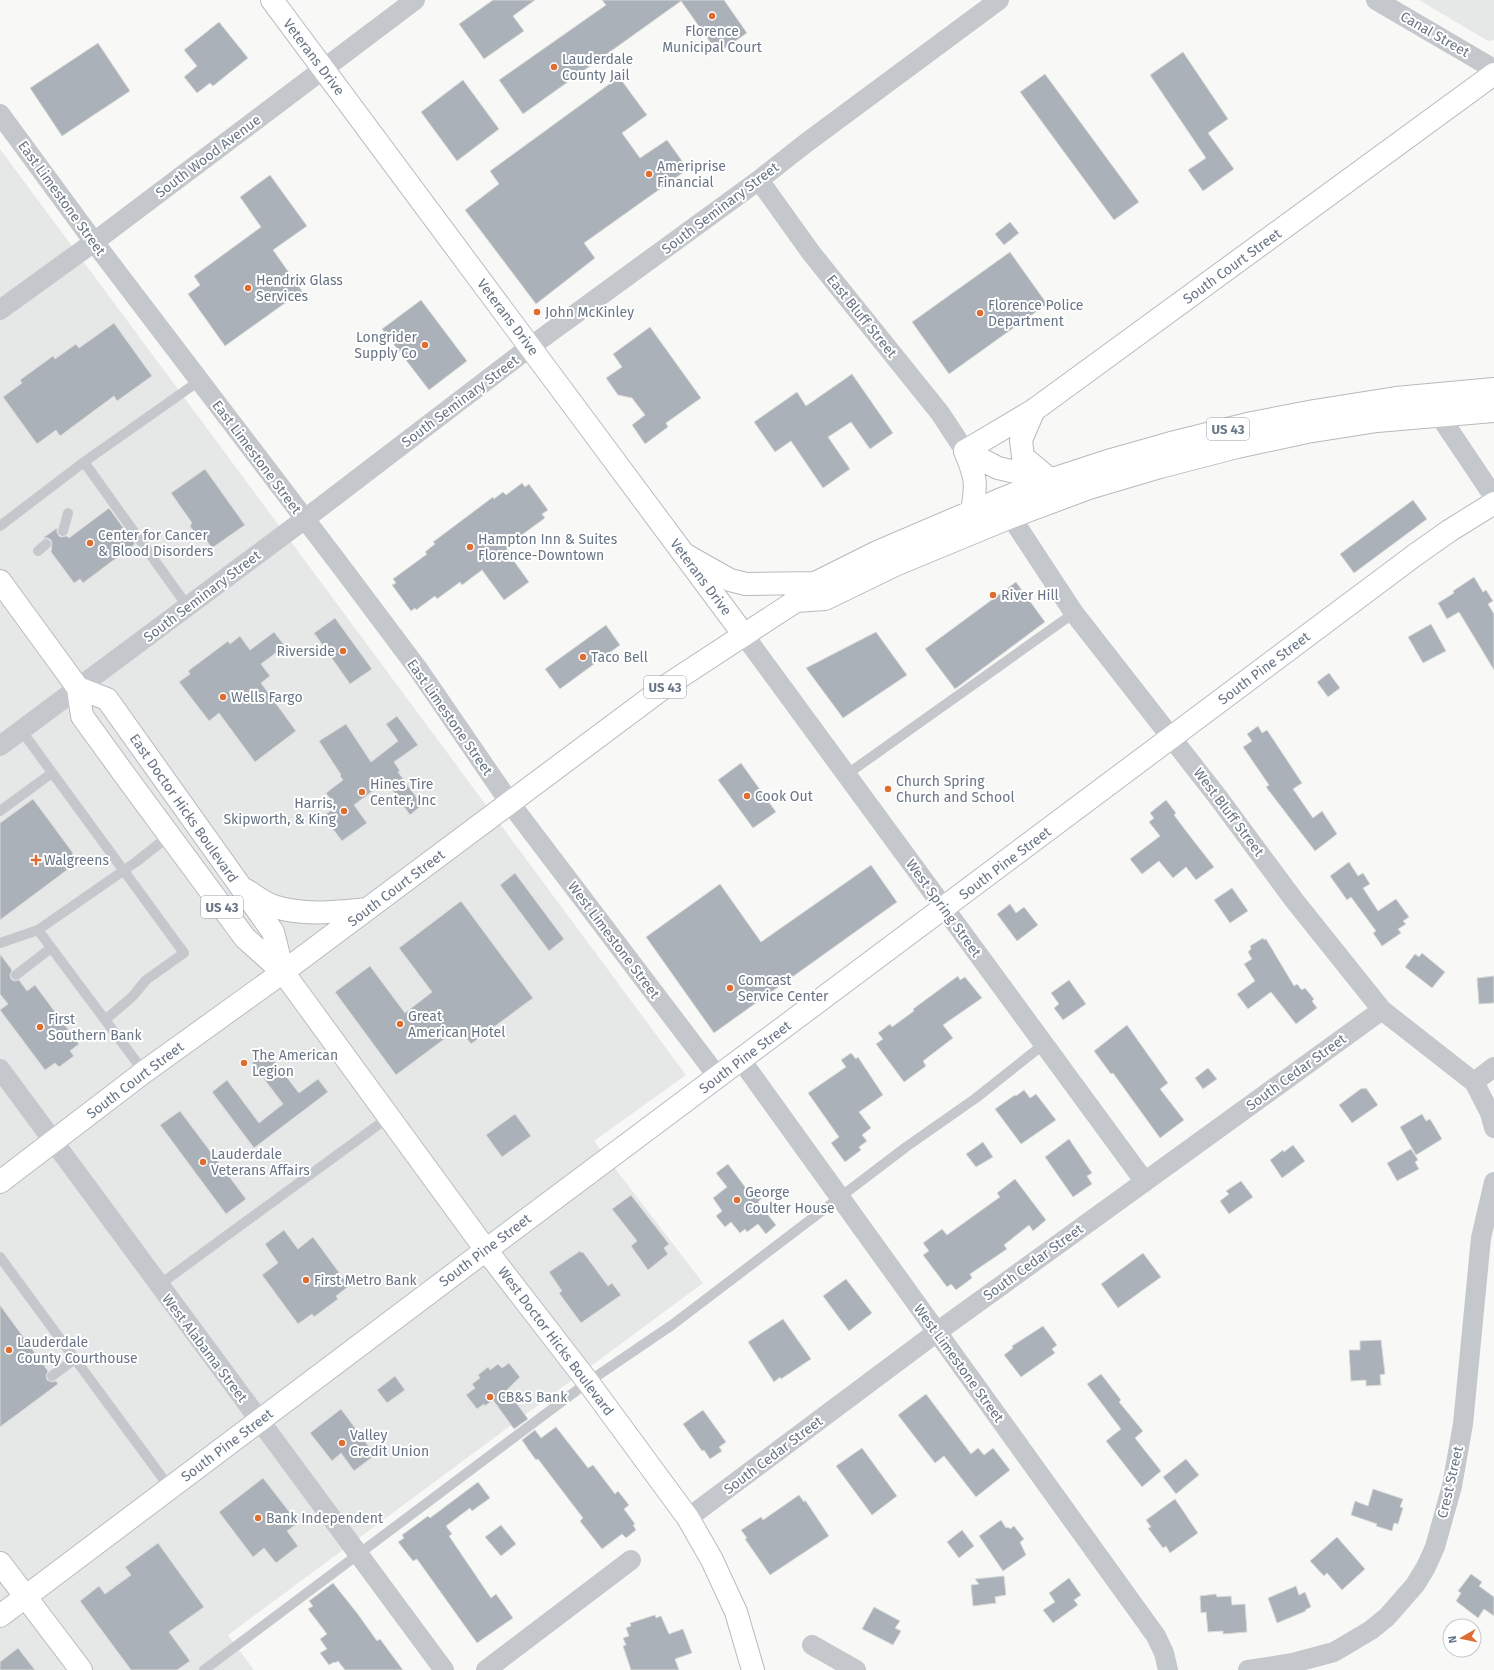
<svg xmlns="http://www.w3.org/2000/svg" width="1494" height="1670" font-family="'Fira Sans',sans-serif">
	<style>
		.built { fill: #e6e7e7 }
		.building { fill: #abb1b8; stroke: #dadad8 }
		.lines { fill: none; stroke-linecap: round; stroke-linejoin: round }
		.secondary-casing { stroke: #b8bcc2; stroke-width: 24 }
		.primary-casing { stroke: #b7bbbf; stroke-width: 24 }
		.highway-casing { stroke: #b7babd; stroke-width: 24 }
		.lane { stroke: #c4c7cb; stroke-width: 10 }
		.street { stroke: #c4c7cb; stroke-width: 20 }
		.secondary { stroke: #fff; stroke-width: 22 }
		.primary { stroke: #fff; stroke-width: 22 }
		.highway { stroke: #fff; stroke-width: 22 }
		.poi-dot { fill: #de6d30; stroke: #fff; stroke-width: 1.5 }
		.labels { text-anchor: middle; stroke-width: 4; stroke-linejoin: round; paint-order: stroke }
		.shield { fill: #fff; stroke: #959eaa; stroke-width: 1 }
		.shield-label { font-size: 13px; font-weight: bold; fill: #687586 }
		.poi-label { font-size: 14px; fill: #687586; stroke: #fff; text-anchor: start }
		.street-label { font-size: 14px; fill: #687586; stroke: #fff }
	</style>
	<rect width="100%" height="100%" fill="#f8f8f6"/>
	<path class="built" d="M1419,0H1494V40L1488,41Z
		M0,149L686,1075L594,1141L703,1283L228,1635L254,1670H0Z"/>
	<path class="building" d="M493,0H535L513,16L524,31L484,59L459,24Z
		M602,0H724L747,33L718,53L681,1L523,114L499,80L606,5Z
		M219,22L248,58L213,86L210,83L197,93L184,77L197,66L184,50Z
		M98,43L130,91L62,136L30,88Z
		M1183,52L1228,119L1208,133L1234,169L1203,191L1188,170L1206,158L1150,75Z
		M1045,74L1139,202L1114,220L1020,92Z
		M619,77L647,115L622,133L640,158L667,140L688,169L584,243L595,258L536,304L465,210L499,184L490,171Z
		M463,80L499,129L457,161L421,112Z
		M270,175L307,226L273,250L302,291L225,346L188,294L200,285L194,276L261,227L240,197Z
		M1010,222L1019,233L1004,245L995,234Z
		M1010,252L1047,304L949,374L912,322Z
		M421,300L467,361L429,390L382,329Z
		M114,323L152,376L117,401L114,396L60,436L56,430L37,444L3,397L22,383L20,380L53,356L55,359L76,344L79,348Z
		M650,327L701,398L666,423L668,427L645,444L632,425L645,415L632,398L618,395L606,378L622,367L613,354Z
		M852,374L893,433L870,449L851,422L828,437L850,469L823,488L791,441L775,452L754,422L797,392L806,406Z
		M205,469L245,525L212,548L201,533L197,536L190,526L192,523L171,493Z
		M522,483L525,487L529,484L548,510L542,514L545,518L523,534L525,536L506,550L529,582L504,600L482,570L462,585L460,582L437,599L435,596L416,610L415,608L411,611L392,585L396,583L393,579L427,554L425,552L435,544L433,542L493,497L494,499L503,492L506,495Z
		M1413,500L1427,519L1354,573L1340,554Z
		M109,508L135,544L83,583L80,579L74,583L51,552L52,543L51,540L48,538H43L57,528V532L59,536L62,537L67,536L69,538Z
		M1474,577L1483,592L1486,590L1493,601L1488,604L1494,614V670L1459,612L1447,619L1438,603L1454,593L1453,591Z
		M1016,582L1045,622L955,689L925,649Z
		M335,618L372,669L350,684L314,633Z
		M1431,624L1446,651L1423,663L1408,637Z
		M606,625L620,645L560,689L545,669Z
		M274,632L285,646L261,664L270,676L261,683L296,731L255,762L219,713L209,721L179,682L190,674L188,671L228,641L230,644L240,636L250,650Z
		M876,632L907,675L843,718L806,668Z
		M1329,673L1340,688L1328,697L1317,682Z
		M397,716L418,745L394,762L400,771L398,772L422,805L410,815L386,781L354,805L367,823L342,841L323,816L336,807L326,793L343,780L340,776L341,775L319,741L346,724L371,762L398,741L386,724Z
		M1258,726L1262,733L1267,730L1302,783L1293,789L1313,818L1322,811L1337,834L1315,851L1266,787L1269,785L1243,747L1252,741L1247,734Z
		M741,763L776,812L753,828L718,780Z
		M33,799L73,853L71,867L0,920V823Z
		M1166,800L1176,813L1174,815L1186,831L1214,867L1196,880L1186,867L1173,878L1159,861L1142,874L1130,859L1160,836L1149,822L1154,818L1150,813Z
		M1349,862L1358,876L1363,873L1370,884L1363,888L1378,911L1396,899L1409,917L1403,921L1406,924L1398,929L1401,933L1382,946L1373,933L1376,931L1351,897L1347,900L1330,876Z
		M871,865L897,902L714,1033L646,937L720,884L761,942Z
		M515,873L564,939L549,951L500,885Z
		M1232,888L1248,911L1230,923L1214,900Z
		M461,901L533,998L471,1044L459,1028L396,1075L335,992L370,966L405,1013L432,992L399,948Z
		M1010,904L1016,913L1024,907L1038,925L1017,941L997,914Z
		M1263,938L1264,940L1266,939L1294,986L1297,984L1302,990L1305,988L1314,999L1312,1001L1317,1008L1296,1024L1271,992L1248,1009L1237,994L1255,981L1244,964L1252,959L1248,952L1251,949L1250,946Z
		M1422,953L1445,972L1432,988L1405,967L1415,954L1419,957Z
		M0,954L12,970L10,975L11,979L14,981L19,980L27,991L35,985L79,1044L70,1051L74,1056L59,1067L55,1063L45,1070L0,1010L8,1004L0,994Z
		M958,976L960,980L965,977L982,998L943,1025L953,1038L923,1061L926,1066L904,1082L876,1044L883,1039L878,1033L890,1024L892,1027L914,1011L913,1009Z
		M1494,976V1003L1479,1004L1477,978Z
		M1069,980L1086,1004L1063,1020L1054,1008L1059,1004L1051,993Z
		M1127,1025L1168,1083L1160,1089L1184,1120L1160,1138L1113,1073L1111,1074L1094,1051Z
		M267,1052L299,1093L318,1079L328,1092L254,1148L212,1092L227,1080L259,1123L283,1104L252,1063Z
		M851,1053L856,1059L858,1057L883,1095L859,1112L871,1128L862,1135L867,1141L859,1147L861,1150L845,1162L831,1143L839,1137L808,1093L846,1067L841,1060Z
		M1208,1068L1217,1079L1203,1089L1195,1078Z
		M1362,1088L1363,1089L1366,1088L1378,1105L1352,1123L1339,1105Z
		M1024,1090L1030,1098L1036,1094L1056,1120L1021,1144L995,1109L1015,1095L1016,1096Z
		M180,1111L246,1199L226,1214L160,1125Z
		M515,1114L531,1136L502,1157L486,1135Z
		M1422,1114L1426,1121L1430,1119L1442,1139L1416,1155L1400,1127Z
		M1069,1139L1092,1173L1087,1176L1092,1184L1073,1197L1045,1157Z
		M983,1142L993,1157L976,1167L966,1154Z
		M1293,1145L1305,1161L1282,1178L1270,1160L1283,1150L1284,1152Z
		M1411,1149L1418,1160L1415,1162L1419,1169L1397,1181L1387,1163Z
		M728,1164L748,1191L754,1187L762,1198L758,1202L776,1225L766,1234L758,1224L747,1232L745,1229L740,1233L731,1222L725,1227L716,1216L722,1211L713,1198L727,1187L716,1173Z
		M1015,1179L1046,1220L1033,1231L1029,1225L1004,1245L1007,1249L970,1274L972,1278L956,1290L951,1284L947,1287L923,1255L929,1251L923,1243L942,1229L947,1235L972,1217L1000,1197L997,1193Z
		M1241,1181L1253,1197L1229,1214L1220,1201L1229,1194L1226,1191Z
		M631,1195L669,1244L664,1248L668,1254L648,1270L631,1246L637,1241L612,1209Z
		M284,1230L298,1249L313,1237L349,1286L336,1296L338,1299L314,1317L312,1314L298,1324L262,1275L278,1263L265,1244Z
		M580,1251L582,1253L583,1252L608,1286L612,1283L621,1295L581,1323L559,1293L562,1291L549,1272Z
		M1143,1253L1161,1277L1118,1308L1101,1284Z
		M846,1279L872,1313L849,1331L823,1296Z
		M0,1305L48,1371L46,1376L47,1380L52,1382L56,1381L58,1384L0,1427Z
		M783,1319L811,1359L781,1379L780,1377L774,1382L748,1342Z
		M1043,1326L1057,1345L1052,1349L1055,1353L1021,1377L1004,1355L1013,1348L1012,1346Z
		M1381,1340L1385,1374L1380,1375L1381,1385L1366,1386V1380L1351,1381L1349,1350H1360V1341Z
		M509,1363L520,1377L507,1390L528,1419L514,1429L493,1400L485,1406L484,1404L477,1409L466,1395L475,1388L472,1384L480,1378L478,1375L488,1367L490,1370L498,1364L502,1368Z
		M1101,1374L1121,1400L1119,1402L1143,1431L1135,1438L1161,1471L1142,1487L1106,1441L1121,1429L1087,1384Z
		M395,1376L405,1390L387,1403L377,1390Z
		M926,1394L971,1454L978,1448L984,1455L993,1448L1010,1470L976,1497L944,1456L935,1463L898,1415Z
		M341,1409L375,1455L354,1471L341,1453L332,1461L310,1433Z
		M703,1410L726,1442L719,1447L722,1451L710,1459L704,1450L702,1451L683,1424Z
		M556,1427L588,1468L593,1465L615,1494L618,1491L629,1505L624,1509L635,1524L633,1525L636,1530L626,1538L622,1534L602,1549L580,1521L583,1518L538,1459L536,1460L528,1449L522,1440L535,1430L541,1438Z
		M862,1448L897,1496L872,1515L836,1466Z
		M1186,1459L1199,1475L1176,1494L1163,1477Z
		M263,1478L298,1523L287,1531L298,1546L276,1563L264,1548L253,1557L219,1512Z
		M478,1482L490,1498L472,1511L470,1508L446,1526L452,1534L449,1536L491,1598L496,1594L513,1618L477,1643L417,1559L413,1561L398,1542L404,1538L402,1535L428,1516L430,1518Z
		M1373,1489L1403,1499L1400,1507L1403,1508L1398,1524L1394,1523L1392,1531L1376,1526L1377,1524L1351,1515L1355,1501L1368,1506Z
		M799,1495L804,1502L805,1500L829,1536L770,1575L745,1539L747,1538L741,1530L761,1517L763,1520Z
		M1175,1499L1198,1533L1170,1553L1166,1546L1163,1548L1148,1528L1151,1527L1146,1520Z
		M1001,1520L1006,1528L1008,1527L1010,1529L1014,1526L1024,1539L1020,1542L1026,1555L1003,1571L979,1536Z
		M501,1525L516,1544L501,1556L485,1537Z
		M962,1530L974,1546L959,1558L947,1542Z
		M1337,1537L1365,1569L1342,1590L1327,1573L1324,1576L1310,1561Z
		M158,1543L204,1607L169,1632L190,1661L177,1670H131L80,1601L99,1586L105,1594L131,1575L125,1567Z
		M1471,1574L1482,1582L1479,1586L1494,1597V1616L1484,1609L1478,1618L1456,1601L1461,1593L1458,1591Z
		M1004,1576L1006,1595L995,1597L996,1603L973,1606L971,1585L979,1584L975,1579Z
		M1069,1578L1081,1595L1074,1600L1078,1605L1053,1623L1043,1610L1055,1602L1049,1593Z
		M333,1583L357,1613L377,1641L380,1639L403,1670H345L338,1661L335,1663L334,1662L329,1665L320,1653L327,1649L320,1639L327,1634L308,1609L313,1606L309,1601Z
		M1296,1586L1299,1595L1305,1592L1311,1607L1305,1610L1306,1611L1277,1623L1268,1598Z
		M1216,1594L1217,1597L1231,1596L1232,1605L1245,1604L1247,1632L1223,1634V1631L1208,1632L1206,1612L1201,1613L1200,1596Z
		M874,1607L900,1621L895,1628L901,1631L893,1645L862,1629Z
		M655,1615L656,1618L661,1616L669,1634L683,1629L692,1653L675,1659L679,1670H631L623,1646L626,1645L623,1638L629,1636L626,1628L631,1626L630,1623Z
		M18,1648L35,1670H0V1662Z"/>
	<g class="lines">
		<defs>
			<path id="secondary" d="M272,0L744,635
				M0,1182L144,1072L283,972L486,1250L588,1382L688,1518L712,1560L736,1612L753,1670
				M0,1563L81,1670
				M0,1616L486,1250L1415,555L1449,531L1494,503"/>
			<path id="primary" d="M965,451L1034,410L1494,74"/>
			<path id="highway" d="M1034,410L1021,440L1023,457L1048,478
				M965,451L998,468L1050,480
				M965,451C976,478 977,482 972,511
				M684,554L730,580L746,584L815,583
				M0,581L78,688L82,716L124,774L245,938L283,972
				M796,601L825,599L895,565L1011,517L1089,488L1160,467L1237,447L1307,432L1377,421L1494,411
				M78,688L107,699L273,932L283,972
				M246,890C254,895 264,903 273,906C301,916 338,912 367,909
				M283,972L666,686L796,601L815,583L877,552L999,500L1050,480L1111,460L1171,443L1252,423L1314,411L1396,398L1494,389"/>
		</defs>
		<use href="#secondary" class="secondary-casing"/>
		<use href="#primary" class="primary-casing"/>
		<use href="#highway" class="highway-casing"/>
		<path class="lane" d="M84,462L188,607
			M0,526L84,462L199,381
			M63,531L68,513
			M38,551L46,544
			M21,730L184,953L146,980L133,996L105,1020
			M846,775L1074,613
			M0,811L52,773
			M38,930L136,862L170,835
			M0,943L38,930L144,1072
			M16,975L51,948
			M0,1257L170,1488
			M159,1285L389,1117
			M52,1376L75,1359
			M204,1670L588,1382L672,1325L906,1147L976,1098L1044,1044"/>
		<path class="street" d="M1376,0L1494,69
			M0,114L94,242L343,569L418,669L510,803L718,1077
			M759,180L812,254L940,413L965,451
			M0,310L94,242L415,0
			M1439,415L1494,497
			M1011,517L1074,613L1217,796L1294,900L1382,1010L1474,1082L1490,1113L1494,1128
			M744,635L1145,1182
			M0,746L305,519L530,347L759,180L806,143L999,0
			M741,1060L1156,1636L1164,1653L1168,1670
			M0,1069L444,1670
			M1474,1082L1494,1067
			M688,1518L937,1332L1382,1010
			M812,1645L856,1670
			M486,1670L631,1560
			M1248,1670L1293,1663L1334,1652L1371,1630L1387,1617L1415,1585L1426,1567L1435,1547L1452,1486L1463,1424L1481,1238L1494,1182"/>
		<use href="#secondary" class="secondary"/>
		<use href="#primary" class="primary"/>
		<use href="#highway" class="highway"/>
	</g>
	<g class="poi-dot">
		<circle cx="712" cy="16" r="4"/>
		<circle cx="554" cy="67" r="4"/>
		<circle cx="649" cy="174" r="4"/>
		<circle cx="248" cy="288" r="4"/>
		<circle cx="537" cy="312" r="4"/>
		<circle cx="980" cy="313" r="4"/>
		<circle cx="425" cy="345" r="4"/>
		<circle cx="90" cy="543" r="4"/>
		<circle cx="470" cy="547" r="4"/>
		<circle cx="993" cy="595" r="4"/>
		<circle cx="343" cy="651" r="4"/>
		<circle cx="583" cy="657" r="4"/>
		<circle cx="223" cy="697" r="4"/>
		<circle cx="888" cy="789" r="4"/>
		<circle cx="362" cy="792" r="4"/>
		<circle cx="747" cy="796" r="4"/>
		<circle cx="344" cy="811" r="4"/>
		<path d="M34 854h4v4h4v4h-4v4h-4v-4h-4v-4h4z"/>
		<circle cx="730" cy="988" r="4"/>
		<circle cx="400" cy="1024" r="4"/>
		<circle cx="40" cy="1027" r="4"/>
		<circle cx="244" cy="1063" r="4"/>
		<circle cx="203" cy="1162" r="4"/>
		<circle cx="737" cy="1200" r="4"/>
		<circle cx="306" cy="1280" r="4"/>
		<circle cx="9" cy="1350" r="4"/>
		<circle cx="490" cy="1397" r="4"/>
		<circle cx="342" cy="1443" r="4"/>
		<circle cx="258" cy="1518" r="4"/>
	</g>
	<g class="labels">
		<g class="shield">
			<rect x="1207" y="418" width="42" height="22" rx="3"/>
			<rect x="644" y="676" width="42" height="22" rx="3"/>
			<rect x="201" y="896" width="42" height="22" rx="3"/>
		</g>
		<g class="shield-label">
			<text x="1228" y="434">US 43</text>
			<text x="665" y="692">US 43</text>
			<text x="222" y="912">US 43</text>
		</g>
		<g class="poi-label">
			<text x="712" y="36" text-anchor="middle">Florence<tspan x="712" dy="16">Municipal Court</tspan></text>
			<text x="562" y="64">Lauderdale<tspan x="562" dy="16">County Jail</tspan></text>
			<text x="657" y="171">Ameriprise<tspan x="657" dy="16">Financial</tspan></text>
			<text x="256" y="285">Hendrix Glass<tspan x="256" dy="16">Services</tspan></text>
			<text x="988" y="310">Florence Police<tspan x="988" dy="16">Department</tspan></text>
			<text x="545" y="317">John McKinley</text>
			<text x="417" y="342" text-anchor="end">Longrider<tspan x="417" dy="16">Supply Co</tspan></text>
			<text x="98" y="540">Center for Cancer<tspan x="98" dy="16">&amp; Blood Disorders</tspan></text>
			<text x="478" y="544">Hampton Inn &amp; Suites<tspan x="478" dy="16">Florence-Downtown</tspan></text>
			<text x="1001" y="600">River Hill</text>
			<text x="335" y="656" text-anchor="end">Riverside</text>
			<text x="591" y="662">Taco Bell</text>
			<text x="231" y="702">Wells Fargo</text>
			<text x="896" y="786">Church Spring<tspan x="896" dy="16">Church and School</tspan></text>
			<text x="370" y="789">Hines Tire<tspan x="370" dy="16">Center, Inc</tspan></text>
			<text x="755" y="801">Cook Out</text>
			<text x="336" y="808" text-anchor="end">Harris,<tspan x="336" dy="16">Skipworth, &amp; King</tspan></text>
			<text x="44" y="865">Walgreens</text>
			<text x="738" y="985">Comcast<tspan x="738" dy="16">Service Center</tspan></text>
			<text x="408" y="1021">Great<tspan x="408" dy="16">American Hotel</tspan></text>
			<text x="48" y="1024">First<tspan x="48" dy="16">Southern Bank</tspan></text>
			<text x="252" y="1060">The American<tspan x="252" dy="16">Legion</tspan></text>
			<text x="211" y="1159">Lauderdale<tspan x="211" dy="16">Veterans Affairs</tspan></text>
			<text x="745" y="1197">George<tspan x="745" dy="16">Coulter House</tspan></text>
			<text x="314" y="1285">First Metro Bank</text>
			<text x="17" y="1347">Lauderdale<tspan x="17" dy="16">County Courthouse</tspan></text>
			<text x="498" y="1402">CB&amp;S Bank</text>
			<text x="350" y="1440">Valley<tspan x="350" dy="16">Credit Union</tspan></text>
			<text x="266" y="1523">Bank Independent</text>
		</g>
		<g class="street-label">
			<text transform="translate(1435 34) rotate(30)" y="5">Canal Street</text>
			<text transform="translate(314 57) rotate(53)" y="5">Veterans Drive</text>
			<text transform="translate(208 156) rotate(-37)" y="5">South Wood Avenue</text>
			<text transform="translate(62 198) rotate(54)" y="5">East Limestone Street</text>
			<text transform="translate(720 208) rotate(-37)" y="5">South Seminary Street</text>
			<text transform="translate(1232 266) rotate(-36)" y="5">South Court Street</text>
			<text transform="translate(862 316) rotate(51)" y="5">East Bluff Street</text>
			<text transform="translate(508 317) rotate(53)" y="5">Veterans Drive</text>
			<text transform="translate(460 401) rotate(-37)" y="5">South Seminary Street</text>
			<text transform="translate(257 457) rotate(53)" y="5">East Limestone Street</text>
			<text transform="translate(701 577) rotate(53)" y="5">Veterans Drive</text>
			<text transform="translate(202 596) rotate(-37)" y="5">South Seminary Street</text>
			<text transform="translate(1264 668) rotate(-37)" y="5">South Pine Street</text>
			<text transform="translate(450 717) rotate(55)" y="5">East Limestone Street</text>
			<text transform="translate(184 808) rotate(55)" y="5">East Doctor Hicks Boulevard</text>
			<text transform="translate(1229 812) rotate(53)" y="5">West Bluff Street</text>
			<text transform="translate(1005 863) rotate(-37)" y="5">South Pine Street</text>
			<text transform="translate(396 888) rotate(-37)" y="5">South Court Street</text>
			<text transform="translate(944 908) rotate(54)" y="5">West Spring Street</text>
			<text transform="translate(614 940) rotate(53)" y="5">West Limestone Street</text>
			<text transform="translate(745 1057) rotate(-37)" y="5">South Pine Street</text>
			<text transform="translate(1296 1072) rotate(-36)" y="5">South Cedar Street</text>
			<text transform="translate(135 1080) rotate(-37)" y="5">South Court Street</text>
			<text transform="translate(485 1250) rotate(-37)" y="5">South Pine Street</text>
			<text transform="translate(1033 1262) rotate(-36)" y="5">South Cedar Street</text>
			<text transform="translate(556 1341) rotate(53)" y="5">West Doctor Hicks Boulevard</text>
			<text transform="translate(205 1348) rotate(53)" y="5">West Alabama Street</text>
			<text transform="translate(959 1363) rotate(54)" y="5">West Limestone Street</text>
			<text transform="translate(227 1445) rotate(-37)" y="5">South Pine Street</text>
			<text transform="translate(773 1455) rotate(-37)" y="5">South Cedar Street</text>
			<text transform="translate(1450 1482) rotate(-77)" y="5">Crest Street</text>
		</g>
	</g>
	<g transform="translate(1462 1638) rotate(261)"><circle r="19" fill="#ffffff" stroke="#c3c8cf"/>
	<path d="M0-3L7 15L0 10L-7 15Z" fill="#de6d30"/>
	<text y="-6" font-size="11" font-weight="bold" text-anchor="middle" fill="#687586">N</text>
	</g>
</svg>
